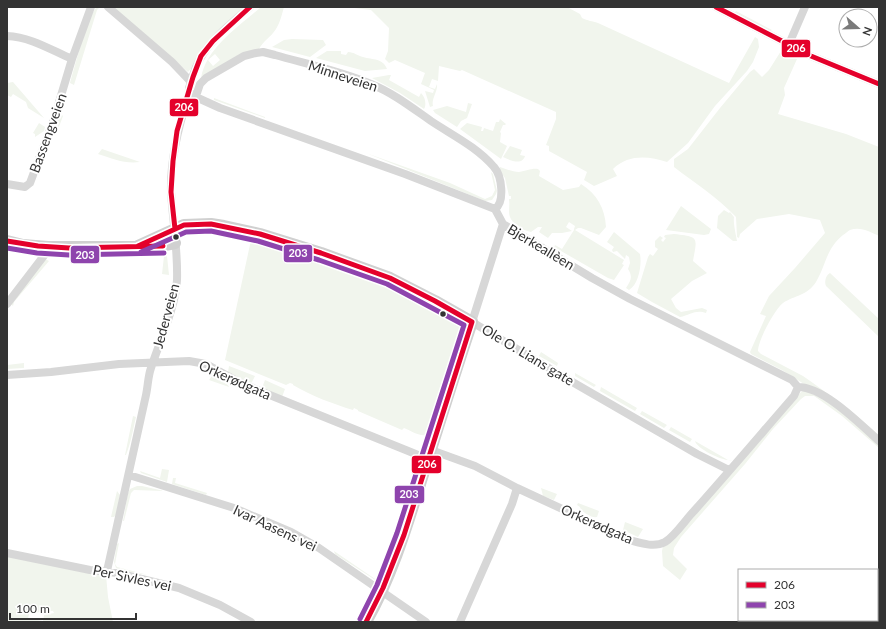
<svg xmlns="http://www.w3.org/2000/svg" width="886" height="629" font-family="Lato,sans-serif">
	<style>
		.green { fill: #f1f5ed; fill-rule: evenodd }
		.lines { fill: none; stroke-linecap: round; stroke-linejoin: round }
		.street { stroke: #d7d7d7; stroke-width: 8 }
		.secondary { stroke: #d0d0d0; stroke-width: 12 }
		.bus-1-casing { stroke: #fff; stroke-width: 8 }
		.bus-2-casing { stroke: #fff; stroke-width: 8 }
		.bus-1 { stroke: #e4002b; stroke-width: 5 }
		.bus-2 { stroke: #8e44ad; stroke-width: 5 }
		.bus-dot { fill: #333; stroke: #fff; stroke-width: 1.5 }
		.labels { text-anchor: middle; stroke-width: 4; stroke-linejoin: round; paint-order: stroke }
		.street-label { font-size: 14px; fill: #333; stroke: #fff }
		.line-badge { stroke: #fff; stroke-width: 1.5 }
		.badge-label { font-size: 11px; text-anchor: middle; font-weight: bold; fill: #fff }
	</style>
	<rect width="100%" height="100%" fill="#fff"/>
	<path class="green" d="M97,7L104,8H99L97,10L74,85L70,83C74,69 88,14 97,7Z
		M112,7H244L188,72Z
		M261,7H284C282,14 280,23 276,29C271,37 263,41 259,49L201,78C206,48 239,26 261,7ZM215,54L220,60L213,66L208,60Z
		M346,7H567L580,14L582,18C588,21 592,21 598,23L729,83L755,37L758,39L759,47L753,62L747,71L715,106L688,143L667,162C649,156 628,154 613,169L617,176L594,186L584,180L587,172L549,151V146L546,145L556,119V112L462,70L460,71L439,66L438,81L432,79L429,87L435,89L437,84C438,91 431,99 433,106L430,107L425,91L433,93L434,90L421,84L425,73L395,60L389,63L385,59L388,51L389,28L371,10Z
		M736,11L772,30L771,31L735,13Z
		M292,39L323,40L326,45L310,57L272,47L284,40Z
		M327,51H341V54L346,55L348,52C354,52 358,56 363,57C373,60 383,58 387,69L365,71L316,58Z
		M781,51L797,59L784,88L785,95L778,114L846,134L879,147V236C871,232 860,226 850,230C848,231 845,234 843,235C826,249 826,265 816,282C807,296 795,295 783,303C774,310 758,341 758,351L761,354L803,376L813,383L850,410L879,435V439L804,384L782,370L751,354L750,352L766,316L760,314L769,296L795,268L825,233L820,220L789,214L757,219L740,234L739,238L737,237L736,217C716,196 696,184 674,167V159L688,149L720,108L750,72L754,69L762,77L769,70Z
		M389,75H391L389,80L419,97L421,93C425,97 426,102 425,107L424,109L400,93L372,78Z
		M13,82L44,118L28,108L26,102L13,94L11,97L7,95V83Z
		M214,98L265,117V118L214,100Z
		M468,103L472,104L467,118L461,121L457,127L435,113L433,110L447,106L466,112Z
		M62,115L63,116L57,132L55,134C55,127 56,120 62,115Z
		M500,119L506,124L505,125H503L500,132L501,133L500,142L507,146L501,159L460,129L467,123L482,127L481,131H483L484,128L493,131L496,122H499Z
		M39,123L45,127L44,131L35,137V134L33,133Z
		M510,146L522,150L520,155L525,156C522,166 510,160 503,157Z
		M102,149L140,162C125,164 113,159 98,154Z
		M366,153L450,183L485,199L492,196L495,190L491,172L493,174L497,191L496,194L492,200L485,201Z
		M500,167C506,169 513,172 519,172C527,171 531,168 538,169L540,171L539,176L563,190L579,187L581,184C597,194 605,208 606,227L599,235L581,228H578L575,230L624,260L622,264L624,265L614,280L608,278L554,247L555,245L562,249L574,230V229L575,226L569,222L566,227L572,231L562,233H552L548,238L539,232L542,227H538L531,232C524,231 512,224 510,217C508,212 510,206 509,200V199H511V196H509L505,178L499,170Z
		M681,206L711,229L709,234L704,235L666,230Z
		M724,210L729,213L730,212L734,217C733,223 736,235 737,241H733L717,228L718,216Z
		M614,232L640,254C642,264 639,284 629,290L626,288C631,280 633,277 628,269L630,263L629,257L626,255L625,259L617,251L613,252L612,250L614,247L607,242Z
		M674,234C700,237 697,237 693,261L707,273L692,281L671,299L676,308L681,312L702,308L707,310L706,313C696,309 690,315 680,317L652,302L637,293L648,257L650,254L653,256L658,249L655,247V241L660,236L663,238L661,240L663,242L666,238L664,237L665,235Z
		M250,237H252L362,274L409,293L408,295L412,297L414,296L462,323L464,329L454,357L430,433C422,439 412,431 404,428L402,430L358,411V410L354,408L353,410C333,404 312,396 293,385V384L290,383L286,385L225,360L251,240L249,239Z
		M160,253L166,254L167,256L169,275L162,274L164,256Z
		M45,259L49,261L14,302L13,306L11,304Z
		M830,273L879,319V337L826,286C824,282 826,275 830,273Z
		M541,352L558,363L557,366L539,356Z
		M24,363V368L7,369V365Z
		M229,366L255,376L251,384L228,372Z
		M575,373L596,385L594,387L575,376Z
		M212,376L228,385L229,387L209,380Z
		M265,380L285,389L282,397L262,388Z
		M601,387L637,408L635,411L600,391Z
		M805,390L837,407L879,443V448L842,416L817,398L814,396H805L801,399L773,429L745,464L681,537L674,548L673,555L687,569L680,580L663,566L662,551L663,546L801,392Z
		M642,411L667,425L664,428L640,414Z
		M133,416L136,417C133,430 131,442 126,455H125Z
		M671,427L692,439L690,442L669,430Z
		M695,441L728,460H732C724,462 697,449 695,441Z
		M162,469L169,470L167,482L141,473L140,471L160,478Z
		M173,478H176L175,483L207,493L206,495L172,484Z
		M137,486H142L164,491L134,490L131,493L124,521H123L128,493L130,489Z
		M541,488L557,494L554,500L543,496Z
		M117,491L120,495L116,515L114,517H111Z
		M578,503L599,511L597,517C591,518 585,513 581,510L580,507L577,505Z
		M625,522L643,529L638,537L623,530Z
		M119,543L115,564L117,567L148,575L125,571L116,568L114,562L117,544Z
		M334,551L378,581H377L335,554Z
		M7,555L106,575L108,597L113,622H7ZM30,609H34L35,613L44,611H53L54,613L44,615L43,621L32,619L30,620L28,619Z"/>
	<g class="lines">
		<path class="street" d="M108,7L172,62L191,82
			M716,7L811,56L879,84
			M7,36C31,37 51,50 72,59
			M789,44L805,7
			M188,97L197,93L200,84L206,78L244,56L256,53L263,52L275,55C307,64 341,71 371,84C393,93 411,107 431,121C452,135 477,147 494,167C502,176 505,202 495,209
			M188,98H198L220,108L405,174L495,209L503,224L592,278L630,299L792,380L798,387
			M7,184L25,187L30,183L54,119L72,59L91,7
			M503,224L472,322L562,376L697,454L729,470
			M7,304L46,253L48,247
			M7,375L51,372L119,364L189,361L206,364L237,381L255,389L428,459
			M798,387C824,387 860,424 879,441
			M431,450L475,466L517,488L629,540C640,543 654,548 665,542C675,536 686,519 694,511C728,473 761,434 794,396L798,387
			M129,475L234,508L291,532L319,548L426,622
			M7,553L90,570L117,573L179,588L220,605L251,622
			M107,571L146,395C148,386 148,376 151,368C159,343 176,306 177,280C178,251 173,222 171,192C170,160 178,128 188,97C189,94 189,91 189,88C192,77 196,64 203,54C215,36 233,22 250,7
			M460,622L512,504L517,488"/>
		<path class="secondary" d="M7,241L23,245L48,247H147L160,246L175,243
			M138,246L184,225L211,224L224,226L260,234L321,253L390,278L435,301L472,322C454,375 438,428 421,481C406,529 391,578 366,622"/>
		<defs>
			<path id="bus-1" d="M716,7L811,56L879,84
				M175,229L171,192L173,161L177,131L193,77L201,56L213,41L250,7
				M7,241L38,246L69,248L163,246
				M138,246L184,225L211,224L260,234L321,253L390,278L435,301L472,322L404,535L383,588L366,622"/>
			<path id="bus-2" d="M7,248L37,253L69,255L164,253
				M141,252L186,232L211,231L258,241L319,260L387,284L464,325L397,533L377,585L360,619"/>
		</defs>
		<use href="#bus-1" class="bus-1-casing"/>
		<use href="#bus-2" class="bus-2-casing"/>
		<use href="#bus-1" class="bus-1"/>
		<use href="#bus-2" class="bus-2"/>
	</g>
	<g class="bus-dot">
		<circle cx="176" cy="237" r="3.5"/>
		<circle cx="443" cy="314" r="3.5"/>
	</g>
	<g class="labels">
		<g class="street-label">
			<text transform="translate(343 76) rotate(18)" y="5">Minneveien</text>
			<text transform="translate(48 133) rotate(-70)" y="5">Bassengveien</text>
			<text transform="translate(541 247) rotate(31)" y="5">Bjerkeallèen</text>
			<text transform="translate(166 316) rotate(-75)" y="5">Jederveien</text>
			<text transform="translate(528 355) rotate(31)" y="5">Ole O. Lians gate</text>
			<text transform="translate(235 380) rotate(24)" y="5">Orkerødgata</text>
			<text transform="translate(597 524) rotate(24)" y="5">Orkerødgata</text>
			<text transform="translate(275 528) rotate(25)" y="5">Ivar Aasens vei</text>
			<text transform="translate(132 578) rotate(12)" y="5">Per Sivles vei</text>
		</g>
	</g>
	<g class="line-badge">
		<rect x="781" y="39" width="30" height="19" rx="4" fill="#e4002b"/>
		<rect x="169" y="98" width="30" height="19" rx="4" fill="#e4002b"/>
		<rect x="283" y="244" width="30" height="19" rx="4" fill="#8e44ad"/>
		<rect x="70" y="245" width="30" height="19" rx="4" fill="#8e44ad"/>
		<rect x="411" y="455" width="31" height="19" rx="4" fill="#e4002b"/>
		<rect x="394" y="485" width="31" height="19" rx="4" fill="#8e44ad"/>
	</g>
	<g class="badge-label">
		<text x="796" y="52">206</text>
		<text x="184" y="111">206</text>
		<text x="298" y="257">203</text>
		<text x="85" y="259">203</text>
		<text x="427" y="468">206</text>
		<text x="409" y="498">203</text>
	</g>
	<rect width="886" height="629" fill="none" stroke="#333333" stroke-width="16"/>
	<rect x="738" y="569" width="140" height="52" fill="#ffffff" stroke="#adadad"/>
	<rect x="746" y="582" width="20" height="6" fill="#e4002b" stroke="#adadad"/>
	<text x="774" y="589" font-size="12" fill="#333333">206</text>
	<rect x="746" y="602" width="20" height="6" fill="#8e44ad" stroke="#adadad"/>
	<text x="774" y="609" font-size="12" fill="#333333">203</text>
	<g transform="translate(858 28) rotate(110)"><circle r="19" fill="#ffffff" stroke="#adadad"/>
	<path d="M0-3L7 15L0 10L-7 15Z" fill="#7a7a7a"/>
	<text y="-6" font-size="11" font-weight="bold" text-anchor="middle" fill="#333333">N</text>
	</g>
	<path d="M10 613v6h126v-6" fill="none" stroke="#333333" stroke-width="2"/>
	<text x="16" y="613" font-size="12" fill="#333333" stroke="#ffffff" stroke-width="3" paint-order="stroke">100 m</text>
</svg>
